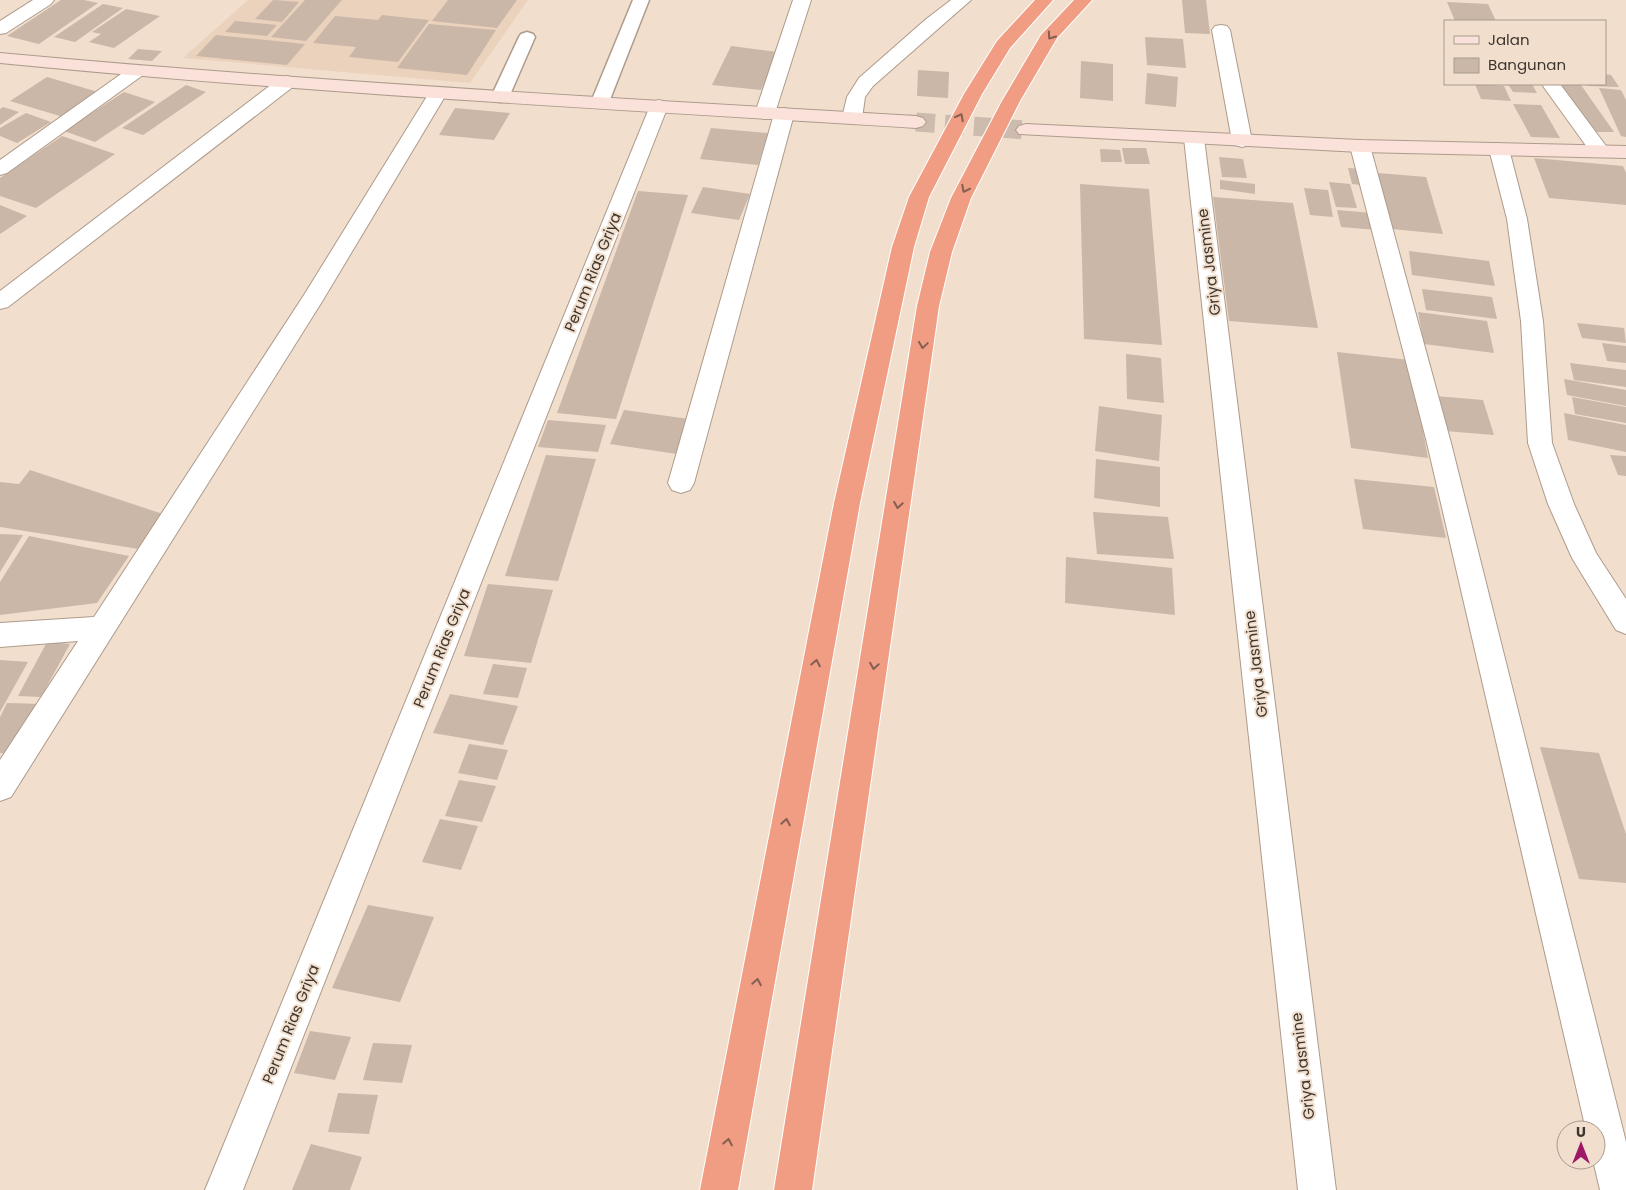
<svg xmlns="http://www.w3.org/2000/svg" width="1626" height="1190" viewBox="0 0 1626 1190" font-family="Poppins,sans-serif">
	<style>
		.built { fill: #ebd2bd }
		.building { fill: #cab7a7 }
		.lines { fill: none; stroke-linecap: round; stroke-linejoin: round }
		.secondary-tunnel { stroke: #cdbcad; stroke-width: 19; stroke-dasharray: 19 10; stroke-linecap: butt }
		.lane-casing { stroke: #ae9b8c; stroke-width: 3 }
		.street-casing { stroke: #ae9b8c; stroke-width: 2 }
		.secondary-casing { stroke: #ae9b8c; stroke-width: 2 }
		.highway-casing { stroke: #fff; stroke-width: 2 }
		.lane { fill: #fff; fill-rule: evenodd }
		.street { fill: #fff; fill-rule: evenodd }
		.secondary { fill: #fae2da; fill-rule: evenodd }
		.highway { fill: #f09d83; fill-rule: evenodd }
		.oneway { stroke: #855f51 }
		.labels { text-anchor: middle; stroke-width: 4; stroke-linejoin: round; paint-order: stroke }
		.street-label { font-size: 15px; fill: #3d362f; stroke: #f1decd }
	</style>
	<rect width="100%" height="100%" fill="#f1decd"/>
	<path class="built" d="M248,0H528L470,83L183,58Z"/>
	<path class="building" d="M61,0H84L98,3L39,44L7,36Z
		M273,0H274L299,2L282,22L255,19Z
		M305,0H342L306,41L271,37Z
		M448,0H517L497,28L432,21Z
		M1182,0H1206L1210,34L1185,33Z
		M1447,2L1488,4L1496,21H1455Z
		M103,4L123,8L75,42L54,37Z
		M126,9L160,16L114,48L89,42L101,34L92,32Z
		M382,15L429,20L398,62L349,57L356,47L313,43L335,16L378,20Z
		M235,21L277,25L267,36L225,32Z
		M429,24L496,30L467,75L397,68Z
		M216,35L305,44L287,65L196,56Z
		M1145,37L1183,39L1186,68L1147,65Z
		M731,46L778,52L761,90L712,85Z
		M138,49L162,51L152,61L128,59Z
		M1081,61L1113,64V101L1080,98Z
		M918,70L949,72L948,98L917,96Z
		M1147,73L1178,77L1176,107L1145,104Z
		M1605,74L1611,75L1619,87L1588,86L1586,84H1605Z
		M47,77L98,92L63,117L10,101Z
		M1475,84L1504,86L1511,101L1481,99Z
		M1508,84H1532L1537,93L1513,92Z
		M186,85L206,92L143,135L122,128Z
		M1561,85H1581L1614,132H1593Z
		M1599,88L1621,90L1626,100V137L1621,136Z
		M124,92L155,102L95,142L64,131Z
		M1513,104L1541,105L1560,138L1531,137Z
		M3,107L19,112L0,125V109Z
		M455,108L510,113L494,140L439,135Z
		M26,113L51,122L17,143L0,136V128Z
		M711,128L768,133L758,165L700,159Z
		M62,136L115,154L36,208L0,196V178Z
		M1122,148H1146L1150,164H1125Z
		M1100,149L1120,150L1122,162H1101Z
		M1219,157L1243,159L1247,178L1222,177Z
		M1534,158L1623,166L1626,173V205L1549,198Z
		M1348,168L1364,169L1368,186L1352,184Z
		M1378,173L1426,177L1443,234L1392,229Z
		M1220,180L1255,184V194L1220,189Z
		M1329,182L1350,184L1357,208L1336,207Z
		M1080,184L1149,189L1162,345L1084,339Z
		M703,187L750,194L739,220L691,213Z
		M1304,188L1328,190L1333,217L1310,215Z
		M638,191L688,195L616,419L557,413Z
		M1213,197L1293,203L1318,328L1229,321Z
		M0,205L27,216L0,234Z
		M1337,210L1372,213L1376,230L1341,227Z
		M1409,251L1489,261L1495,286L1412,275Z
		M1422,289L1492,297L1497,319L1426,310Z
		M1418,312L1487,321L1494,353L1424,344Z
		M1577,323L1624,328L1626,343L1582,338Z
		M1602,343L1626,346V363L1607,361Z
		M1337,352L1410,360L1428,458L1351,448Z
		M1126,354L1161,358L1164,403L1127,399Z
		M1570,363L1626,370V387L1574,380Z
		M1564,379L1626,390V406L1567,395Z
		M1435,396L1483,400L1494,435L1445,431Z
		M1572,397L1626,407V423L1575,414Z
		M1099,406L1162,415L1159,461L1095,451Z
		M624,410L689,419L677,454L610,444Z
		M1564,413L1626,425V452L1568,440Z
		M548,420L606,425L598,452L538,447Z
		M546,455L596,459L558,581L505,576Z
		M1610,455L1626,456V476L1618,475Z
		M1096,459L1160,467V507L1094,498Z
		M30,470L163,514L139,549L0,527V482L19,484Z
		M1354,479L1434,487L1446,538L1363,529Z
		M1093,512L1168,517L1174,559L1097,554Z
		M0,534L23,535L0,572Z
		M29,536L129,556L97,603L0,615V582Z
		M1066,557L1172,568L1175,615L1065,603Z
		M488,584L553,590L531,663L464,656Z
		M47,642L70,644L41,697L18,696Z
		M0,660L28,662L0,712Z
		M493,664L527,668L518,698L483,694Z
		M450,694L518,706L503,745L433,733Z
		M7,703L44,704L19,754L0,753V717Z
		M469,744L508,750L497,780L458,773Z
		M1540,747L1599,753L1626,834V883L1579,879Z
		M459,780L496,786L482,822L445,816Z
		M440,819L478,826L461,870L422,862Z
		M368,905L434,917L400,1002L332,988Z
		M310,1031L351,1037L335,1080L294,1073Z
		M373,1043L412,1045L402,1083L363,1080Z
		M338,1093L378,1095L369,1134L328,1132Z
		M311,1144L362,1157L350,1190H292Z"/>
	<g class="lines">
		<path class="secondary-tunnel" d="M916,122L1026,130"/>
		<g class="lane-casing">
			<path id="lane" d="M633,0H649L609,102L606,106L600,107L594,106L591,102Z
				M527,32L533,34L535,37L509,97L506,101L500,102L494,101L491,97L519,37L521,34Z"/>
		</g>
		<g class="street-casing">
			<path id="street" d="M33,0H54L51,4L6,33L0,34V21Z
				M793,0H811L775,113L772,117L765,119L758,117L755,113Z
				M951,0H971L873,86L865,97L862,118L859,122L852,124L845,122L842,118L847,97L859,78L925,20Z
				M1221,25L1227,26L1230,30L1252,141L1249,145L1242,147L1235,145L1232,141L1212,30L1215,26Z
				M137,66L143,67L146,71L143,75L7,173L0,175V160L131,67Z
				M287,76L294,78L296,82L294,86L8,307L0,309V291L280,78Z
				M1544,84H1560L1609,150L1606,154L1599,156L1592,154L1543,86Z
				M438,87L445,89L447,93L323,300L11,797L0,801V760L78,641L0,647V623L94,617L304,295L429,93L431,89Z
				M659,100L666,102L668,106L243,1190H205L650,106L652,102Z
				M784,108L791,110L794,114L694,483L690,490L681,493L672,490L668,483L774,114L777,110Z
				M1194,132L1201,134L1204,138L1336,1190H1298L1184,138L1187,134Z
				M1360,140L1367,142L1370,146L1451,443L1626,1142V1190H1600L1593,1160H1596V1130H1586L1427,443L1350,146L1353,142Z
				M1499,143L1506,145L1509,149L1527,219L1543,321L1552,443L1574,504L1596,553L1626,599V634L1616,630L1572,558L1548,504L1528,443L1521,321L1507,219L1489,149L1492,145Z"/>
		</g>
		<g class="secondary-casing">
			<path id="secondary" d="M0,53C305,81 610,98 916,116L923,118L926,122L923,126L916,128C610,109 305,93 0,63Z
				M1026,124L1360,140L1626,146V158L1360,152L1019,134L1016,130L1019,126Z"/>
		</g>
		<g class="highway-casing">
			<path id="highway" d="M1035,0H1053L1010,48L982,94L929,197L914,247L860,503L738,1190H700L834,503L892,247L909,197L964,94L997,41Z
				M1074,0H1092L1057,38L1020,101L971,198L952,252L939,306L812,1190H774L917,306L930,252L951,198L1002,101L1041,35Z"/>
		</g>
		<use href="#lane" class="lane"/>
		<use href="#street" class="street"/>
		<use href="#secondary" class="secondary"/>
		<use href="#highway" class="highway"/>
	</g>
	<defs><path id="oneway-chevron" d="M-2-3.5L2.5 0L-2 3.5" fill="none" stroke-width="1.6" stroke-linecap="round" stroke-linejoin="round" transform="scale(1.25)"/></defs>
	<g class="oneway">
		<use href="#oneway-chevron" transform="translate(1051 36) rotate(125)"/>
		<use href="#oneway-chevron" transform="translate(960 117) rotate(-62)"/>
		<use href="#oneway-chevron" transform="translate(965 189) rotate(117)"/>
		<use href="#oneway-chevron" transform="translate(923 345) rotate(98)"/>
		<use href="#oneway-chevron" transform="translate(898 505) rotate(99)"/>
		<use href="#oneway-chevron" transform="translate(816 663) rotate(-79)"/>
		<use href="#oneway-chevron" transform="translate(874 666) rotate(99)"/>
		<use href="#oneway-chevron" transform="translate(786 822) rotate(-80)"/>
		<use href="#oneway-chevron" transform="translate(757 982) rotate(-80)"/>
		<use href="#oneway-chevron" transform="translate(728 1142) rotate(-79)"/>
	</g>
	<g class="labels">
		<g class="street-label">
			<text transform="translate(1209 262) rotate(-97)" y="5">Griya Jasmine</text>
			<text transform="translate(593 272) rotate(-68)" y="5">Perum Rias Griya</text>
			<text transform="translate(442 648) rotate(-68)" y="5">Perum Rias Griya</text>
			<text transform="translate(1256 664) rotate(-97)" y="5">Griya Jasmine</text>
			<text transform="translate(291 1024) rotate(-68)" y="5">Perum Rias Griya</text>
			<text transform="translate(1303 1066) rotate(-97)" y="5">Griya Jasmine</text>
		</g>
	</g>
	<rect x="1444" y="20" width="162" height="65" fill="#f1decd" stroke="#a99b8e"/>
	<rect x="1454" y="36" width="25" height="8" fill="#fae2da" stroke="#a99b8e"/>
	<text x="1488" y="45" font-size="15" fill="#3d362f">Jalan</text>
	<rect x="1454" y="58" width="25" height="15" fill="#cab7a7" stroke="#a99b8e"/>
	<text x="1488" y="70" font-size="15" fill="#3d362f">Bangunan</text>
	<g transform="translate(1581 1145)"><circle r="24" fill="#f1decd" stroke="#a99b8e"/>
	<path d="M0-4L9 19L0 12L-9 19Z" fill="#9e1868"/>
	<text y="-8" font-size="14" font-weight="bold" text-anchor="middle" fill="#3d362f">U</text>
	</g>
</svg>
